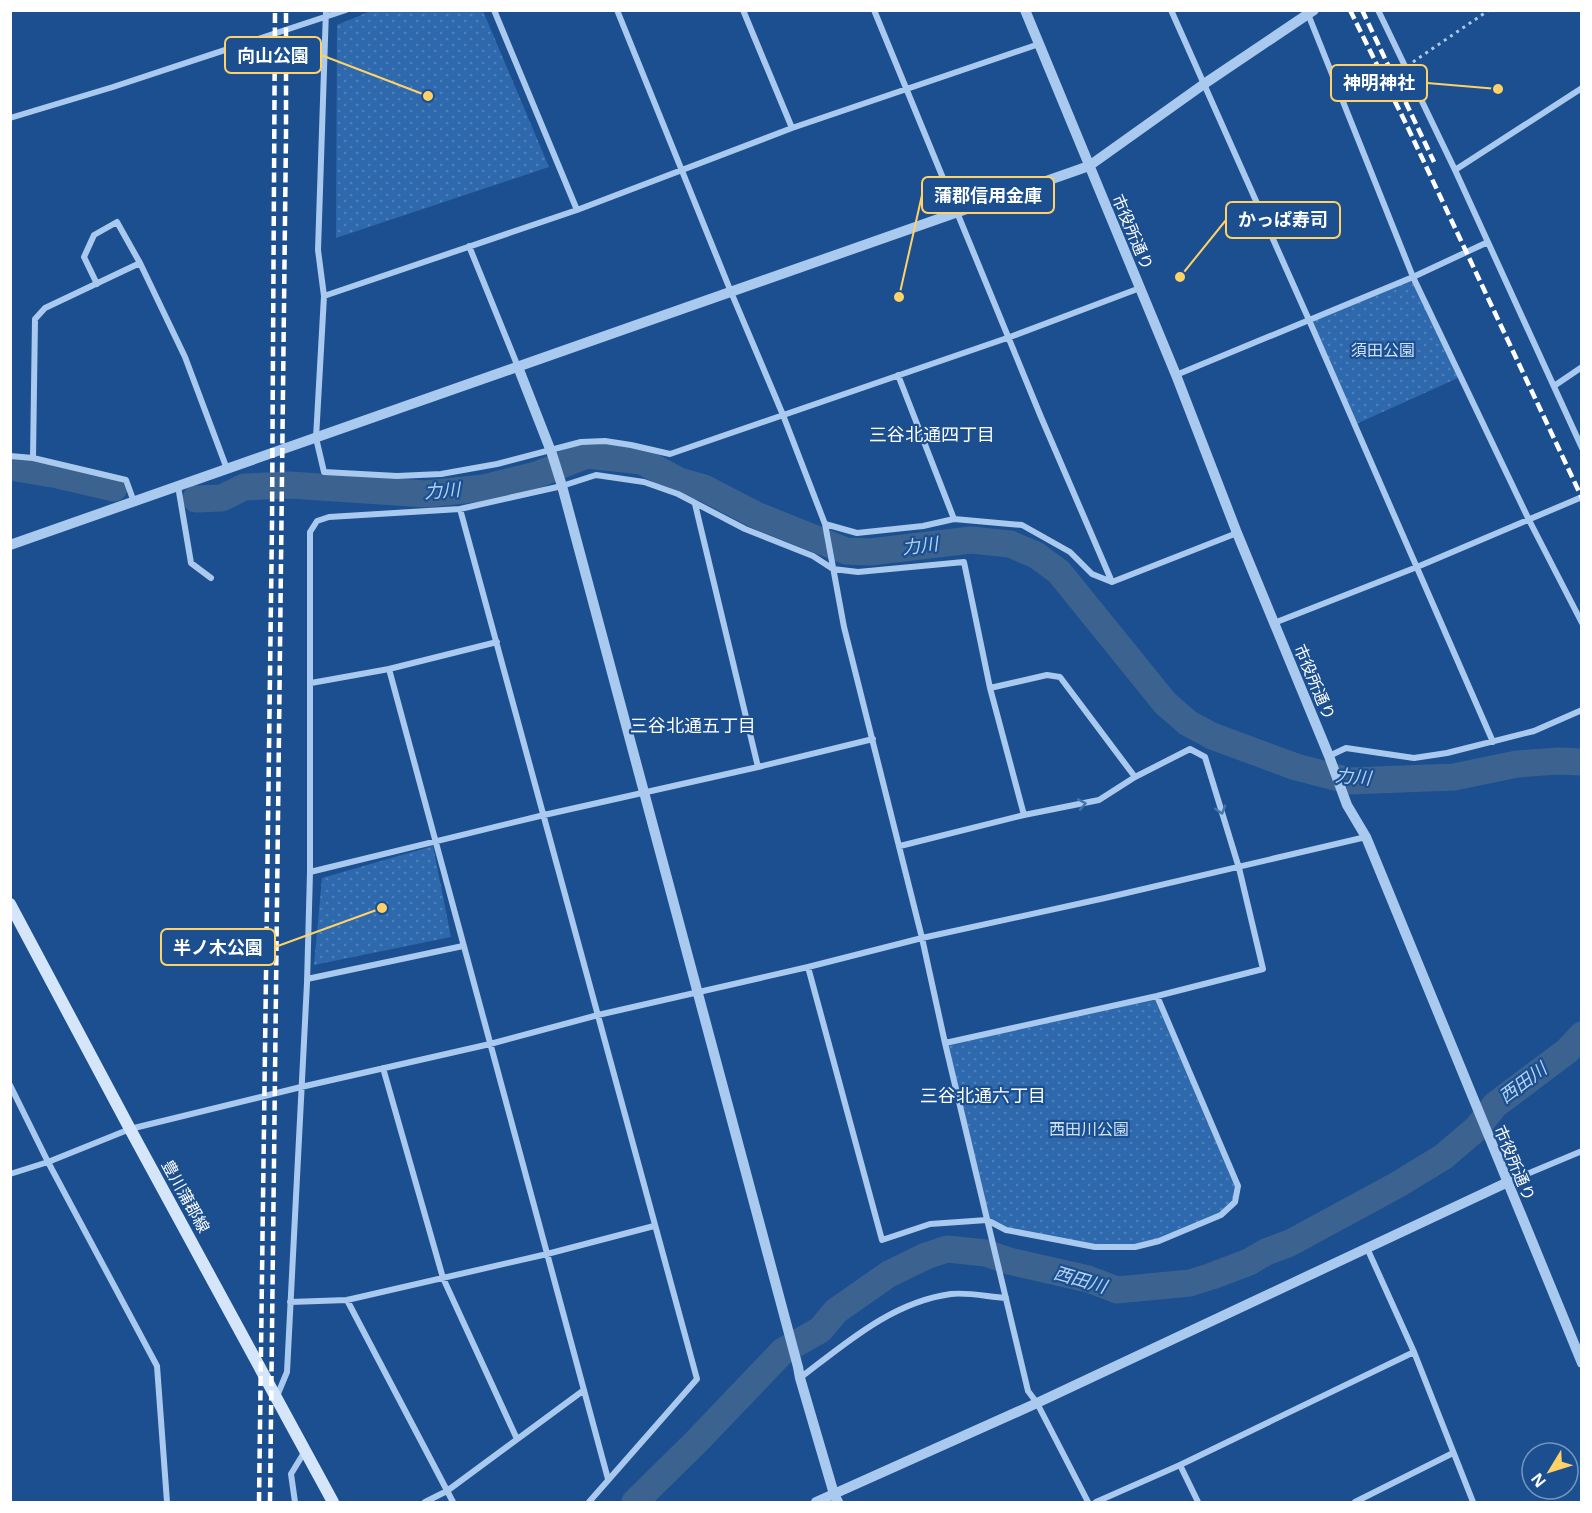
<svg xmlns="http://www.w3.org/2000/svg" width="1592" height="1513" viewBox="0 0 1592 1513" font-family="'Open Sans','Noto Sans JP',sans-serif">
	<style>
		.grass { fill: url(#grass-dots) }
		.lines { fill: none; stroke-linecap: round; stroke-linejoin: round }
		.river { stroke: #3c6290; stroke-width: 27 }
		.path { stroke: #a9c9ee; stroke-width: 3; stroke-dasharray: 3 4.5; stroke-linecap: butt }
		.minor { stroke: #a9c9ee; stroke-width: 6 }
		.tertiary { stroke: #a9c9ee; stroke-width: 10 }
		.secondary { stroke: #d6e6fa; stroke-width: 12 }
		.rail { stroke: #fff; stroke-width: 4.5; stroke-dasharray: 10 4.5; stroke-linecap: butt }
		.oneway { stroke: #4674ac }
		.labels { text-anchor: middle; stroke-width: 4.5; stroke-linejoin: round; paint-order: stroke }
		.street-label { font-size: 16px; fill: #fff; stroke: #1b4f8f }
		.park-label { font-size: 16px; fill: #cfe3fa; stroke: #1b4f8f }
		.neighbourhood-label { font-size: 18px; fill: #fff; stroke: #1b4f8f }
		.water-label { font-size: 18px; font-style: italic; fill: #b5d3f5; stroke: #1b4f8f }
		.leader { fill: none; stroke: #ffd166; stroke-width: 2 }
		.callout-dot { fill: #ffd166; stroke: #1b4f8f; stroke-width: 2 }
		.callout { fill: #1b4f8f; stroke: #ffd166; stroke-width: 2 }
		.callout-label { font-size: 18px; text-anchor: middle; font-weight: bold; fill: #fff }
	</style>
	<defs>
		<pattern id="grass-dots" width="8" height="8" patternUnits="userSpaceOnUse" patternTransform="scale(1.5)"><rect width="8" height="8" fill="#2e69ad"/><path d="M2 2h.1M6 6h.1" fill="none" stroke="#4d80b9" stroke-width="1.8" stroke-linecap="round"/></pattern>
	</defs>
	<rect width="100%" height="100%" fill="#1b4f8f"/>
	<path class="grass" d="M373,10L483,11L549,167L336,238L337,25Z
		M1413,277L1460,377L1354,425L1309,320Z
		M433,846L451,937L314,965L322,878Z
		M1157,996L1238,1186L1235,1202L1221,1215L1135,1247H1095L1006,1230L987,1220L945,1043Z"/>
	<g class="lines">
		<path class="river" d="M10,467L58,475L114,488
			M196,499L222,498L244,487L290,485L426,494L483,488L536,475L587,455L642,461L679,481L704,488L756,515L846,551L870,552L971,540L1010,544L1036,555L1059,572L1165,703L1188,723L1212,736L1296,767L1350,781L1454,777L1517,764L1558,761L1582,762
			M635,1502L696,1442L783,1351L820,1330L836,1311L889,1274L926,1256L947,1249L986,1253L1009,1261L1088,1279L1117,1290L1190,1283L1212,1276L1249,1262L1266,1252L1290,1243L1397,1185L1443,1157L1477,1128L1495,1105L1567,1051L1582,1035"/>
		<path class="path" d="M1413,62L1489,10"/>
		<path class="minor" d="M326,10L318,250L324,296L316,438L324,472L397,476L441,474L497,464L581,442L605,441L631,445L670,454L1010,337L1140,288
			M494,10L577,210
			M617,10L731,292L783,415L825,524L844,627L922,938L945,1043L1028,1391L1037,1403L1088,1502
			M743,10L792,128
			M874,10L1041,417L1112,582
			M1171,10L1309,320L1493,742
			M1378,10L1455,170L1582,448
			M1308,14L1413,277L1529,520L1582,623
			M10,118L113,87L346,10
			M1455,170L1582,88
			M469,246L518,367
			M97,284L84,257L94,235L117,222L140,263L185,357L227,469
			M324,296L577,210L792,128L1039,44
			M898,375L954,519
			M1176,375L1413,277L1488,242
			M1554,386L1582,367
			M10,456L33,458L126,480L134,502
			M33,458L35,319L45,308L140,263
			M178,486L191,563L211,578
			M695,504L758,767
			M460,509L697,1379L589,1502
			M825,524L857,533L923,526L954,519L1022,525L1070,552L1092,574L1112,582L1237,533
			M1274,623L1417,567L1582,497
			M389,669L497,642
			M311,683L389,669L608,1479
			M990,688L1047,675L1060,677L1135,777
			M1329,756L1346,748L1414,758L1447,753L1534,731L1582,710
			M310,872L544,815L758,767L873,739
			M808,967L882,1240L930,1224L987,1220L1006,1230L1095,1247H1135L1159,1241L1221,1215L1235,1202L1238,1186L1157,996
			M307,979L463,946
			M945,1043L1157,996L1263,969L1239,868L1205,757L1190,749L1135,777L1099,800L1024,815
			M383,1068L443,1278L517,1439
			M10,1085L48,1162L157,1366L167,1502
			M10,1174L48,1162L130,1129L301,1087L490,1044L598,1015L808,967L922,938L1105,898L1366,837
			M1508,1182L1582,1151
			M1367,1248L1414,1352L1473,1502
			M347,1300L453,1502
			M290,1302L347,1300L547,1254L654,1226
			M800,1378C846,1343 892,1302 951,1294C968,1292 989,1297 1006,1298
			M277,1396L287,1372L307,983L310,872V532L317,521L329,517L460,509L562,486L596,475L644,482L678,494L745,529L813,556L833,569L858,572L964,562L990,688L1024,815L900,846
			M1180,1465L1198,1502
			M295,1502L291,1474L305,1451
			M425,1502L447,1491L584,1390
			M1096,1502L1180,1465L1414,1352
			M1355,1502L1453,1453"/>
		<path class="tertiary" d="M1025,10L1176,375L1237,533L1329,756L1347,805L1366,837C1437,1013 1510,1188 1582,1363
			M518,367L552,454L562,486L798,1367L800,1378L834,1494L838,1502
			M10,545L1089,166L1204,84L1314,10
			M816,1502L1037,1403L1508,1182"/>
		<path class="secondary" d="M10,904L130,1129L333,1502"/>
		<path class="rail" d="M1350,10L1408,128L1582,498
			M1362,10L1434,162
			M259,1502L272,525L275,10
			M270,1502L286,135V10"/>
	</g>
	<defs><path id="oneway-chevron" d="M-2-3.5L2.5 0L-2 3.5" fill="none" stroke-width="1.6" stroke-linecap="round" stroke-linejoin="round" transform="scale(1.5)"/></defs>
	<g class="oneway">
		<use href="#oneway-chevron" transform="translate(1082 804) rotate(-11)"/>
		<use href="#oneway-chevron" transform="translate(1221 810) rotate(73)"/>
	</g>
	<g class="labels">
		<g class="street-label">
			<text transform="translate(1133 232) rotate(67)" y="6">市役所通り</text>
			<text transform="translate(1315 682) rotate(67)" y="6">市役所通り</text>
			<text transform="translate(1515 1163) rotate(67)" y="6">市役所通り</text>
			<text transform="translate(186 1196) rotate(61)" y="6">豊川蒲郡線</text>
		</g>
		<g class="park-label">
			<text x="1383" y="356">須田公園</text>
			<text x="1089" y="1135">西田川公園</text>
		</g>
		<g class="neighbourhood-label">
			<text x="932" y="441">三谷北通四丁目</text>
			<text x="693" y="732">三谷北通五丁目</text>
			<text x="983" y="1102">三谷北通六丁目</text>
		</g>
		<g class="water-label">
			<text transform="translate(442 491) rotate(-4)" y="6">力川</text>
			<text transform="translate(920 546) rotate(-7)" y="6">力川</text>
			<text transform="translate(1353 777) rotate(5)" y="6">力川</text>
			<text transform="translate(1523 1083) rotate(-37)" y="6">西田川</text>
			<text transform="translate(1080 1280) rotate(16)" y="6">西田川</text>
		</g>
	</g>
	<path class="leader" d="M428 96L321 55M1498 89L1427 83M899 297L922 195M1180 277L1226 220M382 908L275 947"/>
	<g class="callout-dot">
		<circle cx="428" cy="96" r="6"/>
		<circle cx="1498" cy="89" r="6"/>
		<circle cx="899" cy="297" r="6"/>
		<circle cx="1180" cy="277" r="6"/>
		<circle cx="382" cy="908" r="6"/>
	</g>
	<g class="callout">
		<rect x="225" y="37" width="96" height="36" rx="6"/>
		<rect x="1331" y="65" width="96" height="36" rx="6"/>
		<rect x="922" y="177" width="132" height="36" rx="6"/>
		<rect x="1226" y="202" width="114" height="36" rx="6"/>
		<rect x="161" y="929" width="114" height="36" rx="6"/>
	</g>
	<g class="callout-label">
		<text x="273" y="62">向山公園</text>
		<text x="1379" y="89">神明神社</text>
		<text x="988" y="202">蒲郡信用金庫</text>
		<text x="1283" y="226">かっぱ寿司</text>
		<text x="218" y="954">半ノ木公園</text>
	</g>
	<rect width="1592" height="1513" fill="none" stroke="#ffffff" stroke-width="24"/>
	<g transform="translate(1550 1471) rotate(232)"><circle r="28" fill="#1b4f8f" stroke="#7695bc" stroke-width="1.5"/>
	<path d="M0-4.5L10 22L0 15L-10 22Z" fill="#ffd166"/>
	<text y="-9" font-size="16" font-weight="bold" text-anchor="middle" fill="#ffffff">N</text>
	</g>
</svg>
